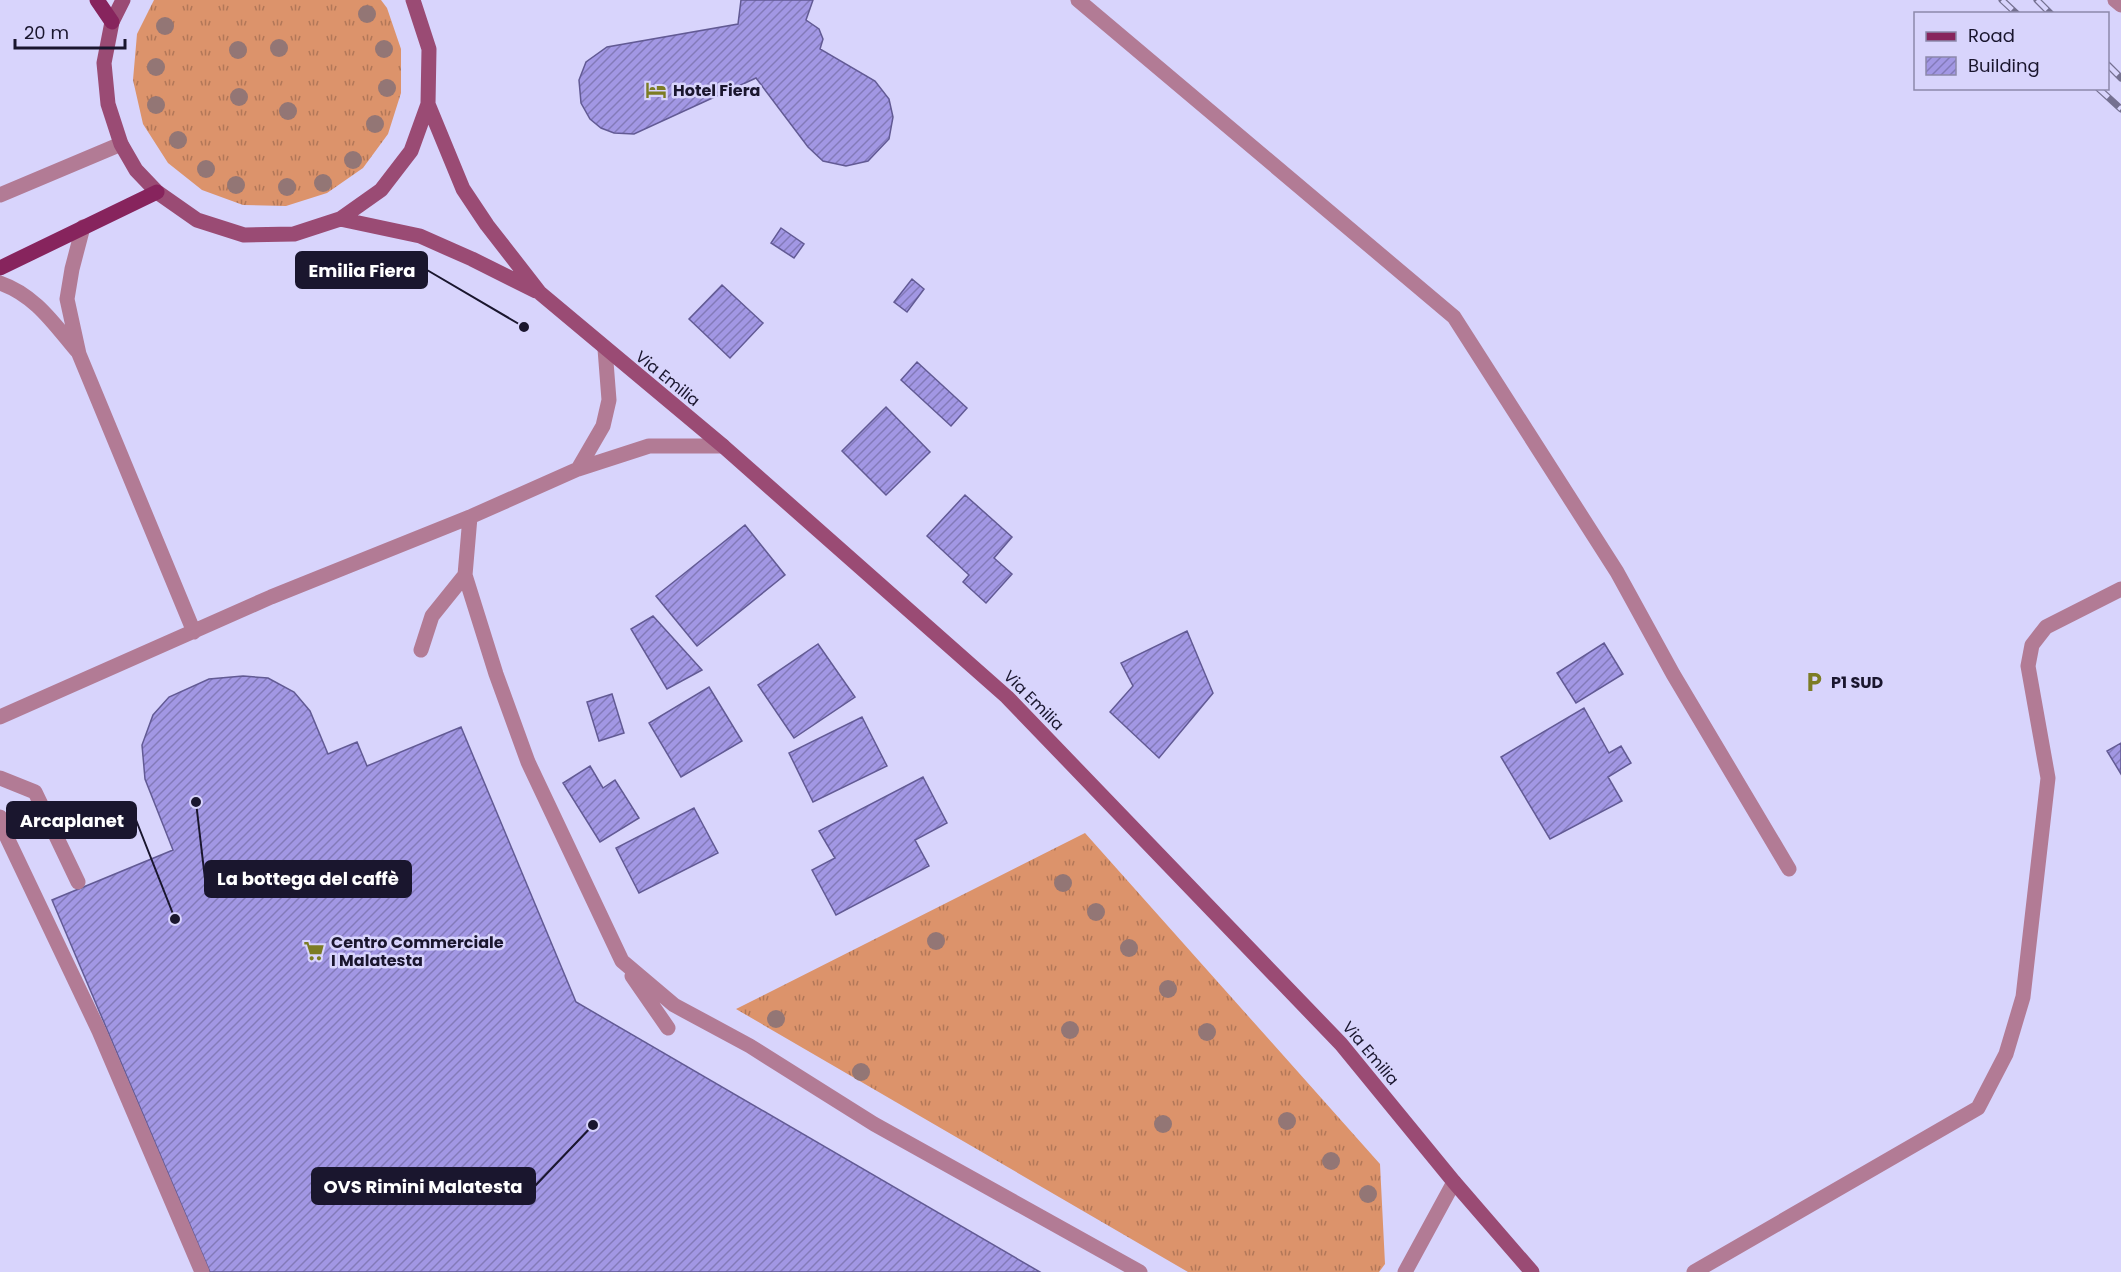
<svg xmlns="http://www.w3.org/2000/svg" width="2121" height="1272" viewBox="0 0 2121 1272" font-family="Poppins,sans-serif">
	<style>
		.grass { fill: url(#grass-tufts) }
		.building { fill: url(#building-hatch); stroke: #625a94; stroke-width: 1.5 }
		.lines { fill: none; stroke-linecap: round; stroke-linejoin: round }
		.service { stroke: #b27b95; stroke-width: 15 }
		.minor { stroke: #b27b95; stroke-width: 15 }
		.secondary { stroke: #9a4b74; stroke-width: 15 }
		.primary { stroke: #87245d; stroke-width: 15 }
		.rail-casing { stroke: #757191; stroke-width: 7 }
		.rail { stroke: #d8d4fc; stroke-width: 4.5; stroke-dasharray: 14; stroke-linecap: butt }
		.tree { fill: #937675 }
		.labels { text-anchor: middle; stroke-width: 5; stroke-linejoin: round; paint-order: stroke }
		.poi-label { font-size: 16px; font-weight: bold; fill: #1a162e; stroke: #d8d4fc; text-anchor: start }
		.street-label { font-size: 16px; fill: #1a162e; stroke: #d8d4fc }
		.leader { fill: none; stroke: #1a162e; stroke-width: 2 }
		.callout-dot { fill: #1a162e; stroke: #d8d4fc; stroke-width: 2 }
		.callout { fill: #1a162e; stroke: #1a162e; stroke-width: 2 }
		.callout-label { font-size: 18px; text-anchor: middle; font-weight: bold; fill: #fff }
	</style>
	<defs>
		<pattern id="grass-tufts" width="24" height="20" patternUnits="userSpaceOnUse" patternTransform="scale(1.5)"><rect width="24" height="20" fill="#dc936b"/><path d="M3 7l-1-3M5 7V3M7 7l1-3M15 17l-1-3M17 17v-4M19 17l1-3" fill="none" stroke="#b27758"/></pattern>
		<pattern id="building-hatch" width="6" height="6" patternUnits="userSpaceOnUse" patternTransform="scale(1.5)"><rect width="6" height="6" fill="#a297e4"/><path d="M-1 1l2-2M0 6l6-6M5 7l2-2" fill="none" stroke="#837ab9"/></pattern>
	</defs>
	<rect width="100%" height="100%" fill="#d8d4fc"/>
	<path class="grass" d="M154,0H381L387,8L401,49V93L388,134L363,168L327,193L286,206L243,205L202,190L168,163L143,124L133,80L137,34Z
		M1085,833L1380,1164L1385,1264L1379,1272H1188L736,1009Z"/>
	<path class="building" d="M741,0H813L806,20L819,29L823,39L820,49L875,81L889,99L893,117L889,139L868,161L846,166L823,161L808,147L756,78L634,134L614,133L601,128L590,119L581,103L579,80L586,62L607,47L738,24Z
		M781,228L804,244L794,258L771,243Z
		M912,279L924,289L907,312L894,302Z
		M722,285L763,323L730,358L689,319Z
		M917,362L967,408L951,426L901,380Z
		M886,407L930,452L886,495L842,451Z
		M965,495L1012,537L994,558L1012,574L986,603L963,582L969,575L927,536Z
		M745,525L785,575L697,646L656,596Z
		M653,616L702,670L667,689L631,629Z
		M1187,631L1213,693L1159,758L1110,712L1133,686L1121,663Z
		M1604,643L1623,674L1576,703L1557,673Z
		M818,644L855,697L794,738L758,685Z
		M243,676L268,678L294,692L310,711L328,754L357,742L367,766L461,727L576,1002L1040,1272H210L52,900L173,850L145,779L142,745L153,715L169,697L209,679Z
		M709,687L742,741L681,777L649,723Z
		M612,694L624,733L599,741L587,702Z
		M1584,708L1609,753L1621,746L1631,763L1608,777L1622,801L1550,839L1501,757Z
		M862,717L887,766L813,802L789,753Z
		M2121,743V774L2107,751Z
		M590,766L603,788L615,780L639,818L600,842L563,783Z
		M923,777L947,823L915,840L929,866L836,915L812,870L835,858L819,831Z
		M694,808L718,853L639,893L616,848Z"/>
	<g class="lines">
		<path class="service" d="M1078,0L1454,317L1617,572L1673,674L1789,869
			M0,195L121,144
			M83,227L72,269L67,299L79,354L194,632
			M0,283C35,295 54,324 77,351
			M578,469L603,426L609,400L605,349
			M470,517L465,575L496,674L528,762L622,961L674,1005L750,1046L874,1124L1140,1272
			M421,650L432,616L465,575
			M0,717L271,597L470,517L578,469L649,446H723
			M0,778L35,792L78,882
			M0,817L1,825L99,1031L202,1272
			M632,976L668,1028
			M1405,1272L1454,1182
			M1694,1272L1978,1108L2006,1054L2023,997L2048,778L2028,666L2032,645L2046,627L2121,589"/>
		<path class="minor" d="M2115,0L2121,5"/>
		<path class="secondary" d="M123,0L112,22L104,63L108,104L121,144L136,170L157,192L197,220L244,235L294,234L340,219L381,190L411,151L428,104L429,49L413,0
			M428,104L463,189L487,225L540,293L723,446L1007,697L1341,1044L1454,1182L1532,1272
			M340,219L420,236L472,259L536,291"/>
		<path class="primary" d="M97,0L112,22
			M0,268L157,192"/>
		<g class="rail-casing">
			<path id="rail" d="M2002,0L2017,14
				M2037,0L2051,14
				M2108,65L2121,78
				M2098,88L2121,109"/>
		</g>
		<use href="#rail" class="rail"/>
	</g>
	<g class="tree">
		<circle cx="367" cy="14" r="9"/>
		<circle cx="165" cy="26" r="9"/>
		<circle cx="279" cy="48" r="9"/>
		<circle cx="384" cy="49" r="9"/>
		<circle cx="238" cy="50" r="9"/>
		<circle cx="156" cy="67" r="9"/>
		<circle cx="387" cy="88" r="9"/>
		<circle cx="239" cy="97" r="9"/>
		<circle cx="156" cy="105" r="9"/>
		<circle cx="288" cy="111" r="9"/>
		<circle cx="375" cy="124" r="9"/>
		<circle cx="178" cy="140" r="9"/>
		<circle cx="353" cy="160" r="9"/>
		<circle cx="206" cy="169" r="9"/>
		<circle cx="323" cy="183" r="9"/>
		<circle cx="236" cy="185" r="9"/>
		<circle cx="287" cy="187" r="9"/>
		<circle cx="1063" cy="883" r="9"/>
		<circle cx="1096" cy="912" r="9"/>
		<circle cx="936" cy="941" r="9"/>
		<circle cx="1129" cy="948" r="9"/>
		<circle cx="1168" cy="989" r="9"/>
		<circle cx="776" cy="1019" r="9"/>
		<circle cx="1070" cy="1030" r="9"/>
		<circle cx="1207" cy="1032" r="9"/>
		<circle cx="861" cy="1072" r="9"/>
		<circle cx="1287" cy="1121" r="9"/>
		<circle cx="1163" cy="1124" r="9"/>
		<circle cx="1331" cy="1161" r="9"/>
		<circle cx="1368" cy="1194" r="9"/>
	</g>
	<defs>
		<g id="hotel-bare" transform="scale(1.62)"><path d="M-6-4.5h1.5V1H6V5H4.5V3h-9V5H-6ZM-4 0a1.8 1.8 0 1 1 3.6 0ZM.5 0V-2.5h3Q6-2.5 6 0Z" fill="#7c7c24" stroke="#d8d4fc" stroke-width="2.5" paint-order="stroke"/></g>
		<g id="parking-bare" transform="scale(1.62)"><path d="M-3.5-5.5H1a3.5 3.5 0 0 1 0 7H-1V5.5H-3.5ZM-1-3.4V-.6H.8a1.4 1.4 0 0 0 0-2.8Z" fill="#7c7c24" stroke="#d8d4fc" stroke-width="2.5" paint-order="stroke"/></g>
		<g id="supermarket-bare" transform="scale(1.62)"><path d="M-6-5.5h2.5l.6 2H6L4.5 2H-2.5L-4.4-4H-6ZM-1.5 3.2a1.3 1.3 0 1 0 .1 0ZM3 3.2a1.3 1.3 0 1 0 .1 0Z" fill="#7c7c24" stroke="#d8d4fc" stroke-width="2.5" paint-order="stroke"/></g>
	</defs>
	<g fill-rule="evenodd">
		<use href="#hotel-bare" x="656" y="90"/>
		<use href="#parking-bare" x="1814" y="682"/>
		<use href="#supermarket-bare" x="314" y="951"/>
	</g>
	<g class="labels">
		<g class="poi-label">
			<text x="673" y="96">Hotel Fiera</text>
			<text x="1831" y="688">P1 SUD</text>
			<text x="331" y="948">Centro Commerciale<tspan x="331" dy="18">I Malatesta</tspan></text>
		</g>
		<g class="street-label">
			<text transform="translate(668 378) rotate(39)" y="6">Via Emilia</text>
			<text transform="translate(1034 700) rotate(45)" y="6">Via Emilia</text>
			<text transform="translate(1371 1053) rotate(50)" y="6">Via Emilia</text>
		</g>
	</g>
	<path class="leader" d="M524 327L427 270M175 919L136 820M196 802L205 879M593 1125L535 1186"/>
	<g class="callout-dot">
		<circle cx="524" cy="327" r="6"/>
		<circle cx="175" cy="919" r="6"/>
		<circle cx="196" cy="802" r="6"/>
		<circle cx="593" cy="1125" r="6"/>
	</g>
	<g class="callout">
		<rect x="296" y="252" width="131" height="36" rx="6"/>
		<rect x="7" y="802" width="129" height="36" rx="6"/>
		<rect x="205" y="861" width="206" height="36" rx="6"/>
		<rect x="312" y="1168" width="223" height="36" rx="6"/>
	</g>
	<g class="callout-label">
		<text x="362" y="277">Emilia Fiera</text>
		<text x="72" y="827">Arcaplanet</text>
		<text x="308" y="885">La bottega del caffè</text>
		<text x="423" y="1193">OVS Rimini Malatesta</text>
	</g>
	<rect x="1914" y="12" width="195" height="78" fill="#d8d4fc" stroke="#8c88aa" stroke-width="1.5"/>
	<rect x="1926" y="32" width="30" height="9" fill="#87245d" stroke="#8c88aa" stroke-width="1.5"/>
	<text x="1968" y="42" font-size="18" fill="#1a162e">Road</text>
	<rect x="1926" y="57" width="30" height="18" fill="url(#building-hatch)" stroke="#8c88aa" stroke-width="1.5"/>
	<text x="1968" y="72" font-size="18" fill="#1a162e">Building</text>
	<path d="M15 39v9h110v-9" fill="none" stroke="#1a162e" stroke-width="3"/>
	<text x="24" y="39" font-size="18" fill="#1a162e" stroke="#d8d4fc" stroke-width="4.5" paint-order="stroke">20 m</text>
</svg>
